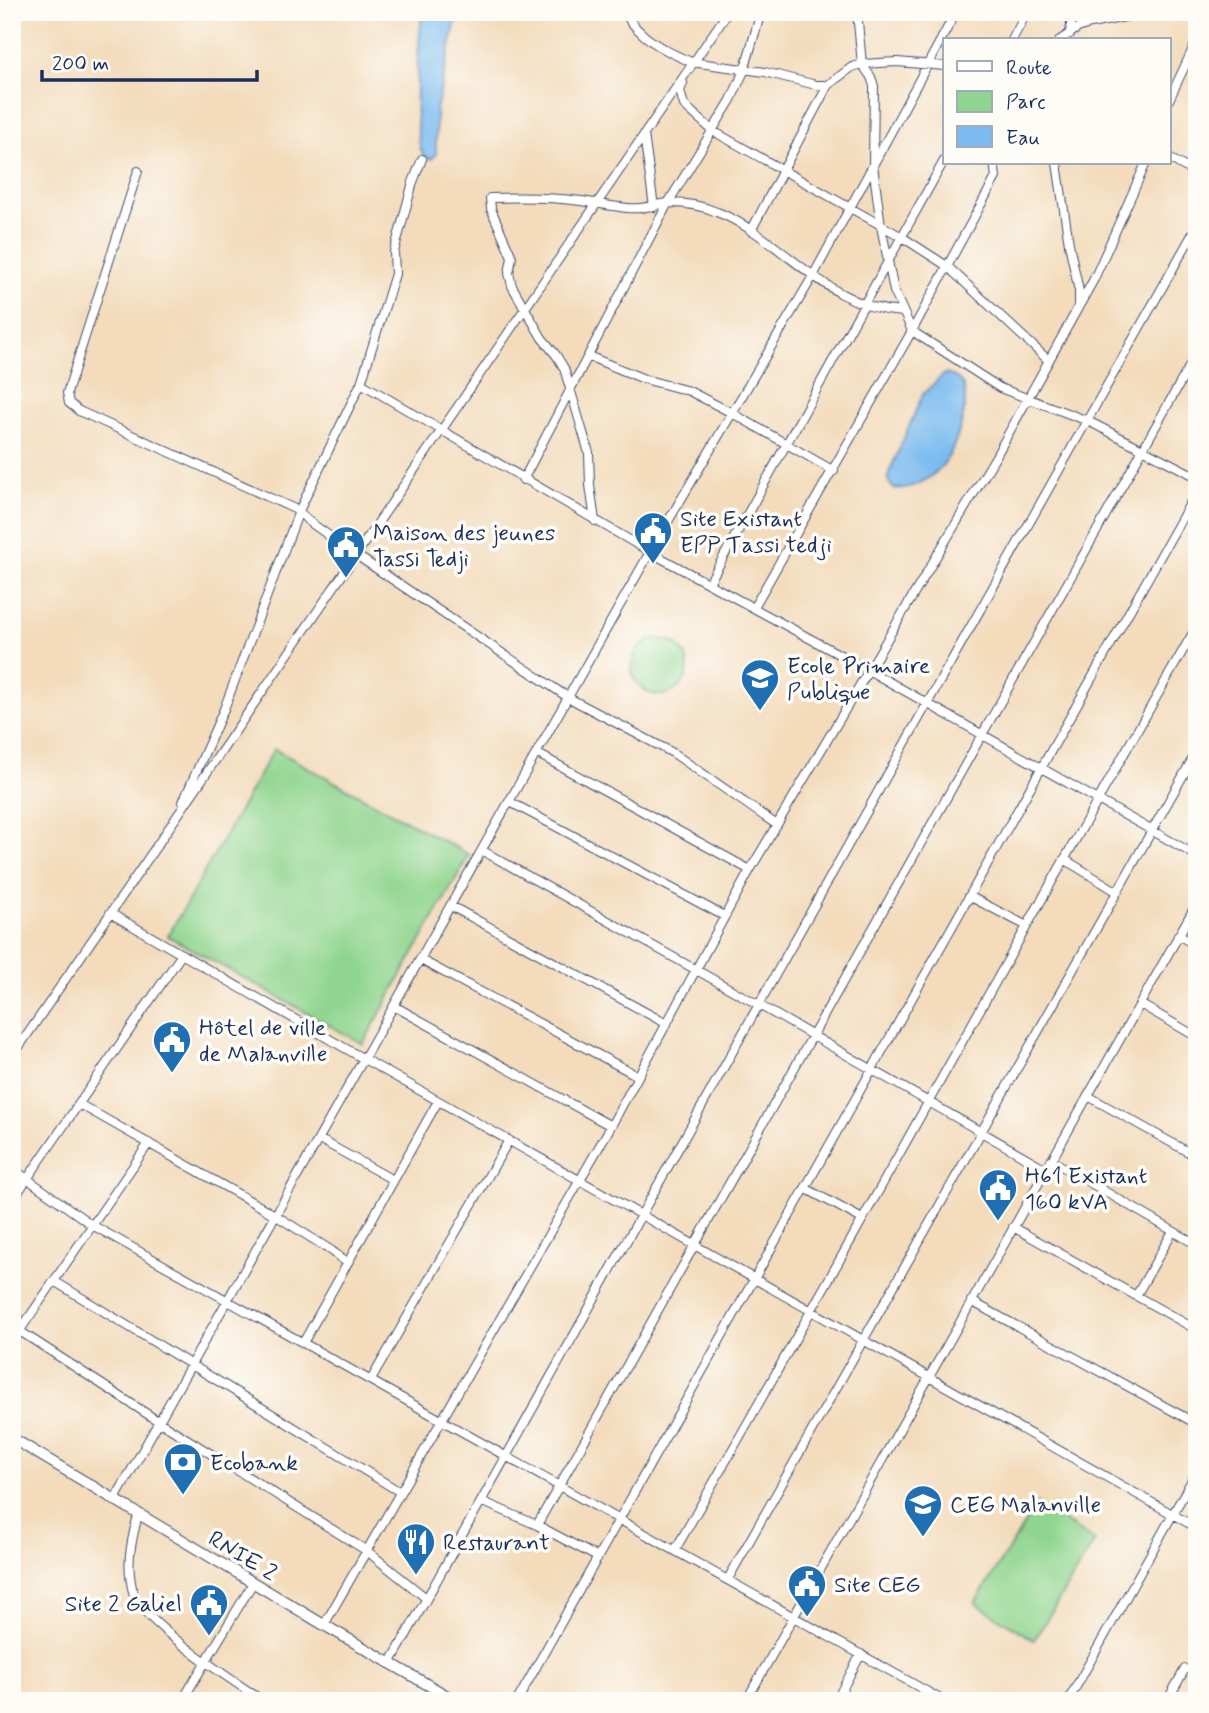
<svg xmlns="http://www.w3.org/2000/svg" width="1209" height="1713" viewBox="0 0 1209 1713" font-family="Mynerve,sans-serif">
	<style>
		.green { fill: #90d58f; stroke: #568276; stroke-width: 2 }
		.water { fill: #7cbbef; stroke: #4c75a6; stroke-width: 2 }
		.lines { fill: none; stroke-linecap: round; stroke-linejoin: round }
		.minor-casing { stroke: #3b496c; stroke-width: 10 }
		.major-casing { stroke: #3b496c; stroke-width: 12 }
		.minor { stroke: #fff; stroke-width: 8 }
		.major { stroke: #fff; stroke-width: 10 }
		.labels { text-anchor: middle; stroke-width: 7; stroke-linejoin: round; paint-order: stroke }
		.poi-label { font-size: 23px; fill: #1b2f5e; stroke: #fdfcf7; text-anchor: start }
		.street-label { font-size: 23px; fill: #1b2f5e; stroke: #fdfcf7 }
	</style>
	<rect width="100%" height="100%" fill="#fdfcf7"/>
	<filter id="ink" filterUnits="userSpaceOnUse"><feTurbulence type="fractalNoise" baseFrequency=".0143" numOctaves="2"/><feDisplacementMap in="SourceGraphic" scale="14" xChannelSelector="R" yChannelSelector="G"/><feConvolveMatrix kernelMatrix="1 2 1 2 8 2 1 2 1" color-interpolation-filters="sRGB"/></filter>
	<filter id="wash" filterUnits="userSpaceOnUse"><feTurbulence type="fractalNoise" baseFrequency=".00686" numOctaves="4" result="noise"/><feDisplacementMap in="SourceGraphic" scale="28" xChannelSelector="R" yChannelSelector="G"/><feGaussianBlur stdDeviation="1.57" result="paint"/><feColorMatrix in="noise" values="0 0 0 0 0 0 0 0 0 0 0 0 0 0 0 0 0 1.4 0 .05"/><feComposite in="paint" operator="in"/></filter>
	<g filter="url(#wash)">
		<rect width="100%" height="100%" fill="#f3dbbb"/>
		<path class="green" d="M632 667a28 28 0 1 1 56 0a28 28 0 1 1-56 0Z
			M274,749L469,855L363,1044L168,936Z
			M1037,1504L1095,1541L1034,1640L975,1603Z"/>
		<path class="water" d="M422,12H458L436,110V154L432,159C427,158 426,158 423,154C411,134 419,38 422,12Z
			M944,374C950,375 955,376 959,380C975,396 955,452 941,467C930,479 910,491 893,488L888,481L889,473L923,394Z"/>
	</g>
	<g filter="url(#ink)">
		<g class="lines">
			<g class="minor-casing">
				<path id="minor" d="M624,12C640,38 663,50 691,62L690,68
					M857,12L862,64L871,77L874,86L873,165L881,226L894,291L912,331L1000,388L1088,421L1197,477
					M1070,34L1072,12
					M1012,40L1027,12
					M1060,40L1078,28L1086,25L1149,12
					M691,62L765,72L816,85H828L852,67L862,64L897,62L945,66
					M683,83L680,91L684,105L713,131L902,237L947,266L1048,360
					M1169,100L1197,40
					M644,135L654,207
					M1169,158L1197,174
					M1057,163L1069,244L1079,291V305
					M138,171L67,393L69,403L79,411L299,511L307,520L356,555L569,698L673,753L777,825
					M751,231L828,85
					M588,356L644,379L689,391L732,413L834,471
					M361,383L650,552L868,670L1197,856
					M523,480L668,203L731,100L744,71L761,12
					M595,521L590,485L589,453L564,368L556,355L542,338L512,286L509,273L512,257L491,209L490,198C521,197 551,197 581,201C597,203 613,207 628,208C645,210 656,203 670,203C686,203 703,206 717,212C783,238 826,308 902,312
					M709,583L945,159
					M754,607L912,331L996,177L994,163
					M538,754L750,870
					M183,802L224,709L299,511L361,383L395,274L394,252L413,182L422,159
					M510,802L724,916
					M483,851L759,1005L1046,1169
					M1064,859L1116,891
					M969,896L1025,925
					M451,906L667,1024
					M110,913L364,1059L1197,1528
					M1178,935L1197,946
					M421,960L638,1076
					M1140,1004L1197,1037
					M394,1006L611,1126
					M12,1057L728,12
					M1088,1096L1197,1157
					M79,1104L275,1215L332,1251L347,1263
					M319,1139L393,1180
					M1051,1160L1197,1245
					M12,1168L92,1225L944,1701
					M805,1188L862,1219
					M12,1201L182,954
					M1013,1227L1197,1330
					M54,1281L400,1492
					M1136,1296L1173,1231
					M971,1301L1197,1424
					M12,1326L158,1421L367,1551L426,1598
					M12,1342L149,1143
					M303,1343L438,1101
					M371,1380L509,1140
					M114,1501L650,552L813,276L956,12
					M481,1501L537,1525L597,1557
					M138,1515C131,1542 125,1567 134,1595C143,1623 235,1682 263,1701
					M537,1525L1197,353
					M675,1550C852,1243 1021,932 1197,626
					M728,1579L1197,751
					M324,1625L611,1126L750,870L996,456L1094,279L1146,163
					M390,1664L927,704L1197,226
					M182,1701L253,1583
					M517,1701L1197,491
					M746,1701L1197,903
					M836,1701L861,1654
					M1068,1701L1197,1471
					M1167,1701L1185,1669"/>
			</g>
			<g class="major-casing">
				<path id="major" d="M12,1438L324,1625L456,1701"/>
			</g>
			<use href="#minor" class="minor"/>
			<use href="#major" class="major"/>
		</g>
	</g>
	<defs>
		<g id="civic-pin" transform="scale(2.0125)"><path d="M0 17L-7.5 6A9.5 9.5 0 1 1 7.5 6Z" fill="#1f6fb2" stroke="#fdfcf7"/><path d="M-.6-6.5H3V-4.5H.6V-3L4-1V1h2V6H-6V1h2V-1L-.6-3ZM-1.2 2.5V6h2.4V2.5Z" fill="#fff"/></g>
		<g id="school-pin" transform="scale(2.0125)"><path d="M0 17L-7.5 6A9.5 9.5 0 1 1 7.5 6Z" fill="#1f6fb2" stroke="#fdfcf7"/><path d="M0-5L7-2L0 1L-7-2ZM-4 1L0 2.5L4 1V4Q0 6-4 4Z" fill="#fff"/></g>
		<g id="bank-pin" transform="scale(2.0125)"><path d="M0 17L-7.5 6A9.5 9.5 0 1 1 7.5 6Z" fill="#1f6fb2" stroke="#fdfcf7"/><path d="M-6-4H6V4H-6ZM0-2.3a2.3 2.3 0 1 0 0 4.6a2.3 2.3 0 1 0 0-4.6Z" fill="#fff"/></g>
		<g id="restaurant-pin" transform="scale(2.0125)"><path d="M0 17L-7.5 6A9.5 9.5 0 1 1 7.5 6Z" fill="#1f6fb2" stroke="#fdfcf7"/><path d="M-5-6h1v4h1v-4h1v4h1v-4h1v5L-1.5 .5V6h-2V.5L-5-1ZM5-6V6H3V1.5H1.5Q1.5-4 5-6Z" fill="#fff"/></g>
	</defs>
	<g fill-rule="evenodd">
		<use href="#civic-pin" x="653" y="531"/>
		<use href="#civic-pin" x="346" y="545"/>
		<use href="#school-pin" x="760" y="678"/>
		<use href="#civic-pin" x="172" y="1040"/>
		<use href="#civic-pin" x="998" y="1188"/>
		<use href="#bank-pin" x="183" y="1462"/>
		<use href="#school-pin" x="923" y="1504"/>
		<use href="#restaurant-pin" x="416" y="1542"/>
		<use href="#civic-pin" x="807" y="1584"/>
		<use href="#civic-pin" x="209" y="1603"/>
	</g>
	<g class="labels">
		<g class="poi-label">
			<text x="680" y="526">Site Existant<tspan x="680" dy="26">EPP Tassi tedji</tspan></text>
			<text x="373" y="540">Maison des jeunes<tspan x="373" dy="26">Tassi Tedji</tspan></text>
			<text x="787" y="673">Ecole Primaire<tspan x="787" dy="26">Publique</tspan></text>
			<text x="199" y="1035">Hôtel de ville<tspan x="199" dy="26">de Malanville</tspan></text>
			<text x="1025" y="1183">H61 Existant<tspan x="1025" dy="26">160 kVA</tspan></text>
			<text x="210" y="1470">Ecobank</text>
			<text x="950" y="1512">CEG Malanville</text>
			<text x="443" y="1550">Restaurant</text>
			<text x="834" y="1592">Site CEG</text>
			<text x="182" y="1611" text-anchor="end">Site 2 Galiel</text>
		</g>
		<g class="street-label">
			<text transform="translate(243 1555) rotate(31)" y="8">RNIE 2</text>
		</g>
	</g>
	<rect width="1209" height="1713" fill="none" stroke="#fdfcf7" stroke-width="42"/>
	<rect x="943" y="38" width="228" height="126" fill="#fdfcf7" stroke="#a3aaba" stroke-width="2"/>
	<rect x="957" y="61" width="35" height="10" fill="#ffffff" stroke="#a3aaba" stroke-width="2"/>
	<text x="1006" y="74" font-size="21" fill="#1b2f5e">Route</text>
	<rect x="957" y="91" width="35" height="21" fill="#90d58f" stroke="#a3aaba" stroke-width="2"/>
	<text x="1006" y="108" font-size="21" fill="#1b2f5e">Parc</text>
	<rect x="957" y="126" width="35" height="21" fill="#7cbbef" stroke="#a3aaba" stroke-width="2"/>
	<text x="1006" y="144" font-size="21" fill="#1b2f5e">Eau</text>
	<path d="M42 70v10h215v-10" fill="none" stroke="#1b2f5e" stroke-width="3.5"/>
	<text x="52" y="70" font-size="21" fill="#1b2f5e" stroke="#fdfcf7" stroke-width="5" paint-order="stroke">200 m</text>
</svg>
